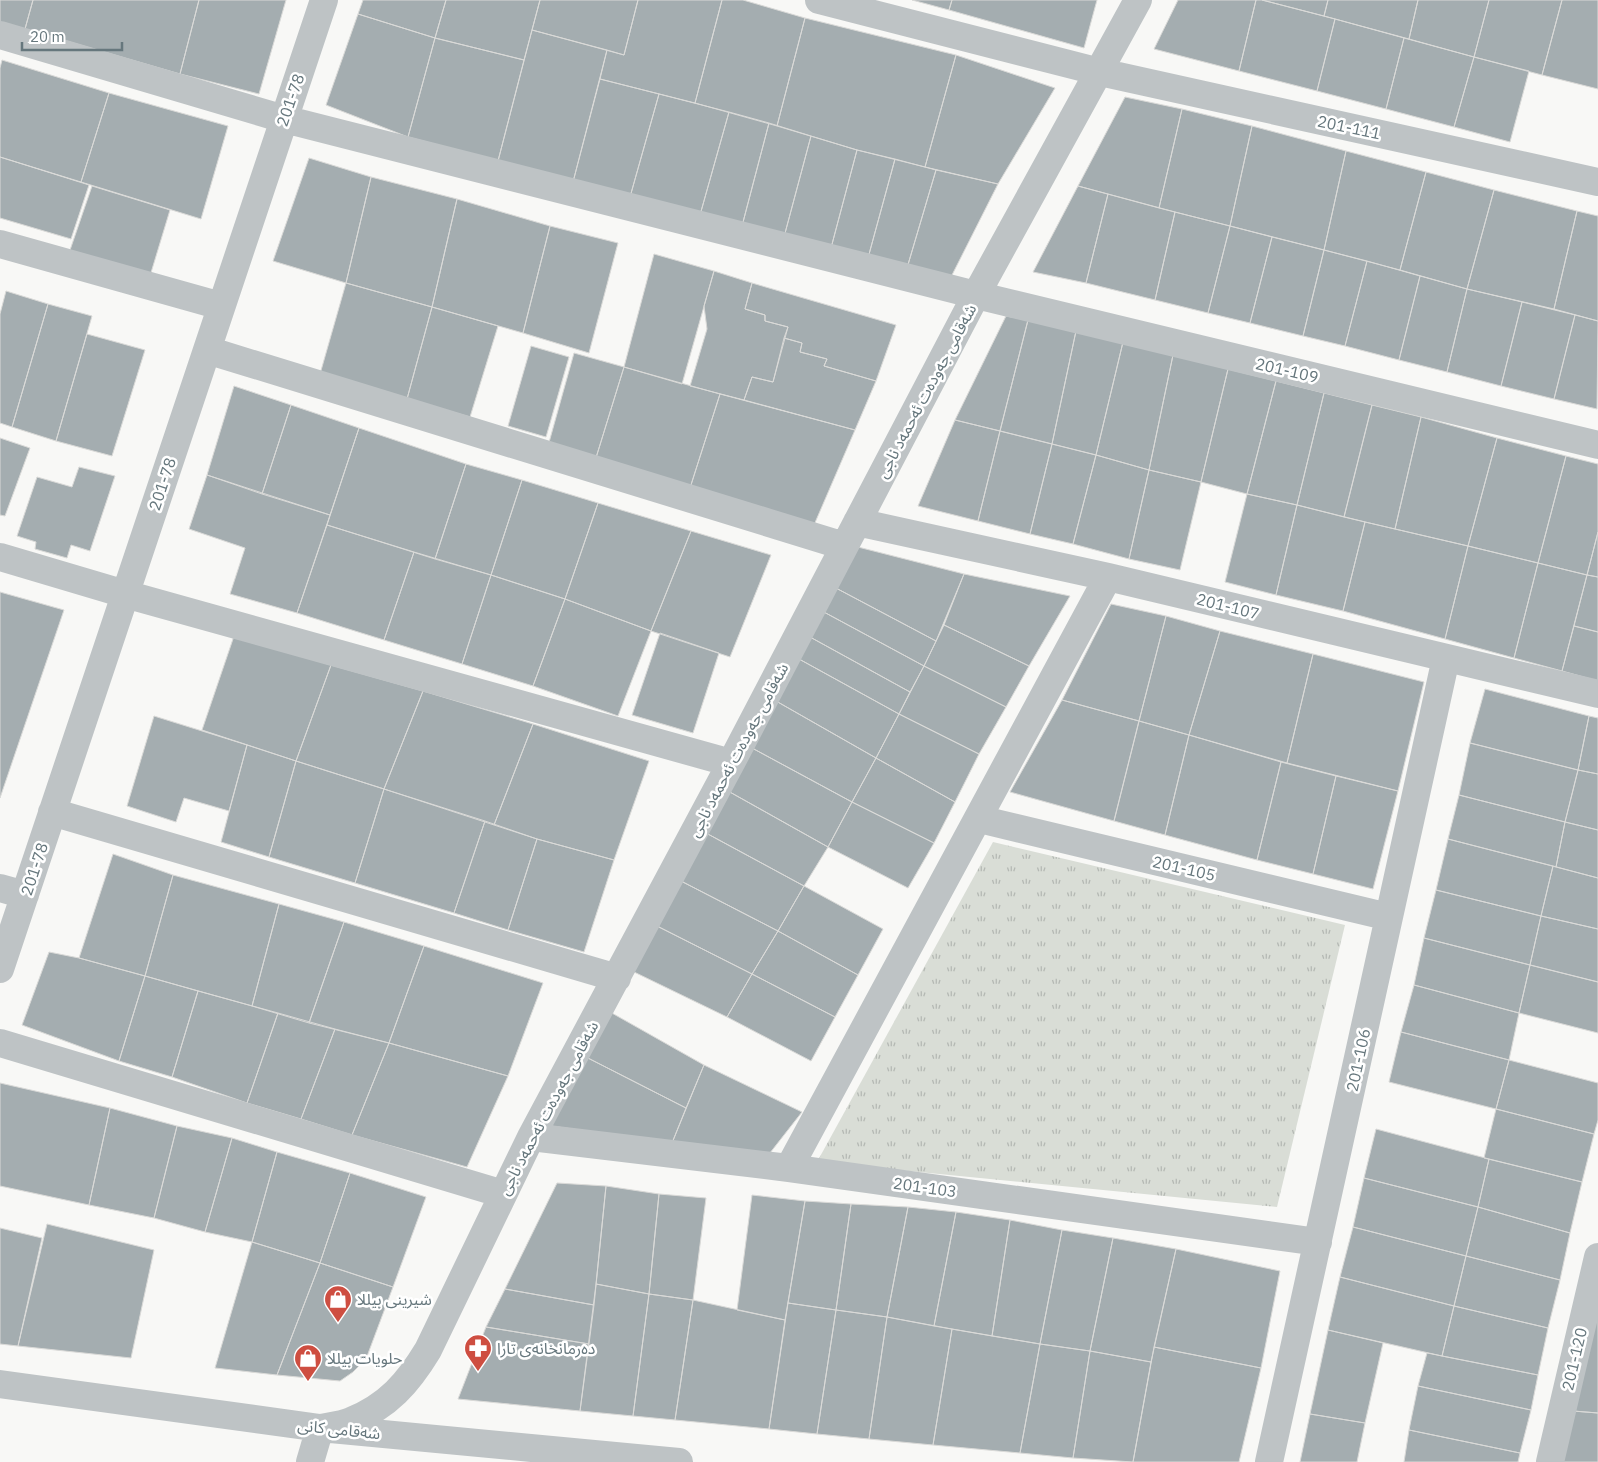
<svg xmlns="http://www.w3.org/2000/svg" width="1598" height="1462" viewBox="0 0 1598 1462" font-family="'IBM Plex Sans','Noto Sans Arabic',sans-serif">
	<style>
		.park { fill: url(#park-tufts) }
		.building { fill: #a4adb0; stroke: #dadad8 }
		.lines { fill: none; stroke-linecap: round; stroke-linejoin: round }
		.minor { stroke: #bec3c5; stroke-width: 28 }
		.labels { text-anchor: middle; stroke-width: 5; stroke-linejoin: round; paint-order: stroke }
		.street-label { font-size: 16px; fill: #66777d; stroke: #fff }
		.poi-label { font-size: 16px; fill: #66777d; stroke: #fff; text-anchor: start }
	</style>
	<defs>
		<pattern id="park-tufts" width="24" height="20" patternUnits="userSpaceOnUse" patternTransform="scale(1.25)"><rect width="24" height="20" fill="#d9ddd6"/><path d="M3 7l-1-3M5 7V3M7 7l1-3M15 17l-1-3M17 17v-4M19 17l1-3" fill="none" stroke="#b4b8b3"/></pattern>
	</defs>
	<rect width="100%" height="100%" fill="#f8f8f6"/>
	<path class="park" d="M993,842L1345,925L1277,1207L817,1162Z"/>
	<path class="building" d="M0,0H33L25,29L0,22Z
		M33,0H199L180,74L25,29Z
		M199,0H286L259,94L180,74Z
		M363,0H446L435,38L358,14Z
		M446,0H540L524,60L435,38Z
		M540,0H638L624,55L532,30Z
		M638,0H722L695,103L600,79L607,50L624,55Z
		M722,0H743L805,18L777,126L695,103Z
		M912,0H952L949,10Z
		M952,0H1097L1084,48L949,10Z
		M1178,0H1256L1239,71L1154,49Z
		M1256,0H1262L1335,19L1317,91L1239,71Z
		M1262,0H1328L1324,16Z
		M1328,0H1418L1409,39L1324,16Z
		M1418,0H1489L1474,57L1409,39Z
		M1489,0H1562L1542,75L1474,57Z
		M1562,0H1598V89L1542,75Z
		M358,14L435,38L408,137L326,105Z
		M805,18L956,55L925,167L857,150L777,126Z
		M1335,19L1404,38L1386,109L1317,91Z
		M532,30L607,50L573,182L498,161Z
		M435,38L524,60L498,161L408,137Z
		M1404,38L1474,57L1454,127L1386,109Z
		M956,55L1055,88L998,184L925,167Z
		M1474,57L1529,71L1510,142L1454,127Z
		M2,60L109,93L81,182L0,157V68Z
		M600,79L659,94L630,197L573,182Z
		M109,93L228,126L201,219L81,182Z
		M659,94L729,112L700,215L630,197Z
		M1125,97L1182,109L1159,208L1078,186Z
		M1182,109L1252,126L1230,226L1159,208Z
		M729,112L769,123L742,226L700,215Z
		M769,123L811,136L784,237L742,226Z
		M1252,126L1346,151L1324,250L1230,226Z
		M811,136L857,150L831,248L784,237Z
		M857,150L895,159L868,258L831,248Z
		M1346,151L1426,172L1400,270L1324,250Z
		M0,157L89,185L71,239L0,218Z
		M309,158L371,177L346,283L273,261Z
		M895,159L936,170L907,268L868,258Z
		M936,170L998,184L950,279L907,268Z
		M1426,172L1494,190L1467,289L1400,270Z
		M371,177L457,199L432,307L346,283Z
		M92,186L170,210L150,276L69,253Z
		M1078,186L1108,194L1086,283L1033,272Z
		M1494,190L1577,211L1554,309L1467,289Z
		M1108,194L1175,212L1155,300L1086,283Z
		M457,199L550,226L523,333L432,307Z
		M1577,211L1598,216V321L1554,309Z
		M1175,212L1230,226L1208,313L1155,300Z
		M550,226L618,243L589,353L523,333Z
		M1230,226L1272,237L1250,323L1208,313Z
		M1272,237L1324,250L1303,336L1250,323Z
		M1324,250L1367,261L1345,346L1303,336Z
		M654,254L714,271L682,384L624,367Z
		M1367,261L1420,276L1399,360L1345,346Z
		M714,271L752,283L745,309L765,315V321L788,327L773,382L752,377L744,400L690,386L707,329L704,306Z
		M1420,276L1467,289L1447,372L1399,360Z
		M346,283L432,307L407,399L320,374Z
		M752,283L896,325L876,381L824,366L827,359L800,352L802,343L784,338L788,327L765,321V315L745,309Z
		M1467,289L1522,302L1501,386L1447,372Z
		M6,291L48,304L12,427L0,423V314Z
		M1522,302L1575,315L1554,399L1501,386Z
		M48,304L92,316L56,441L12,427Z
		M432,307L498,326L470,417L407,399Z
		M1575,315L1598,321L1597,409L1554,399Z
		M1006,316L1028,320L1000,431L955,420Z
		M1028,320L1076,331L1052,444L1000,431Z
		M1076,331L1123,342L1096,455L1052,444Z
		M87,334L145,350L112,456L56,441Z
		M784,338L802,343L800,352L827,359L824,366L876,381L855,430L744,400L752,377L773,382Z
		M1123,342L1173,355L1149,470L1096,455Z
		M531,346L569,357L546,437L508,426Z
		M574,353L624,367L595,461L548,446Z
		M1173,355L1228,369L1201,482L1149,470Z
		M624,367L720,394L690,488L595,461Z
		M1228,369L1276,381L1247,494L1201,482Z
		M1276,381L1324,393L1297,505L1247,494Z
		M234,386L291,405L262,494L207,475Z
		M1324,393L1372,405L1344,517L1297,505Z
		M720,394L855,430L814,525L690,488Z
		M291,405L359,428L330,515L262,494Z
		M1372,405L1421,417L1395,529L1344,517Z
		M1421,417L1497,438L1468,546L1395,529Z
		M955,420L1000,431L978,521L918,506Z
		M359,428L466,464L435,559L327,525Z
		M1000,431L1052,444L1030,534L978,521Z
		M0,438L30,448L5,516L0,515Z
		M1497,438L1566,456L1538,563L1468,546Z
		M1052,444L1096,455L1073,544L1030,534Z
		M1096,455L1149,470L1129,559L1073,544Z
		M1566,456L1598,464V532L1587,575L1538,563Z
		M466,464L522,480L491,575L435,559Z
		M79,467L115,476L90,551L71,545L67,558L35,549L36,542L17,536L37,477L72,487Z
		M1149,470L1201,482L1180,570L1129,559Z
		M207,475L330,515L297,613L230,594L245,548L189,529Z
		M522,480L598,503L565,599L491,575Z
		M1247,494L1297,505L1276,595L1225,582Z
		M598,503L691,531L651,631L565,599Z
		M1297,505L1365,522L1343,611L1276,595Z
		M1365,522L1468,546L1445,639L1343,611Z
		M327,525L414,552L384,640L297,613Z
		M691,531L771,555L730,657L651,631Z
		M1598,532V577L1587,575Z
		M854,546L964,574L936,641L834,587Z
		M1468,546L1538,563L1514,658L1445,639Z
		M414,552L491,575L462,664L384,640Z
		M1538,563L1587,575L1562,671L1514,658Z
		M964,574L1070,596L1029,666L944,625Z
		M491,575L565,599L533,686L462,664Z
		M1587,575L1598,577V632L1574,626Z
		M834,587L936,641L924,666L822,611Z
		M0,592L64,610L0,798Z
		M565,599L651,631L618,716L533,686Z
		M1111,604L1166,616L1139,721L1062,700Z
		M822,611L924,666L910,692L810,637Z
		M1166,616L1220,631L1189,735L1139,721Z
		M944,625L1029,666L1006,707L924,666Z
		M1574,626L1598,632V681L1562,671Z
		M1220,631L1313,654L1287,763L1189,735Z
		M660,633L719,653L693,733L632,715Z
		M234,636L331,665L296,761L202,730Z
		M810,637L910,692L899,714L799,659Z
		M1313,654L1424,682L1398,791L1287,763Z
		M799,659L899,714L876,758L776,701Z
		M331,665L423,691L384,789L296,761Z
		M924,666L1006,707L979,754L899,714Z
		M1485,689L1589,716L1578,770L1470,743Z
		M423,691L533,724L494,825L384,789Z
		M1062,700L1139,721L1114,821L1010,792Z
		M776,701L876,758L852,802L752,748Z
		M899,714L979,754L955,802L876,758Z
		M154,716L247,745L229,811L184,798L176,822L127,806Z
		M1589,716L1598,718V774L1578,770Z
		M1139,721L1189,735L1165,835L1114,821Z
		M533,724L649,761L614,860L537,839L494,825Z
		M1189,735L1281,762L1257,860L1165,835Z
		M1470,743L1578,770L1565,822L1459,795Z
		M247,745L296,761L269,857L221,842Z
		M752,748L852,802L828,847L728,791Z
		M876,758L955,802L934,843L852,802Z
		M296,761L384,789L355,883L269,857Z
		M1281,762L1336,776L1313,874L1257,860Z
		M1578,770L1598,774V830L1565,822Z
		M1336,776L1398,791L1373,889L1313,874Z
		M384,789L485,821L454,913L355,883Z
		M728,791L828,847L804,886L706,833Z
		M1459,795L1565,822L1556,867L1448,839Z
		M852,802L934,843L908,888L828,847Z
		M485,821L537,839L508,930L454,913Z
		M1565,822L1598,830V878L1556,867Z
		M706,833L804,886L778,931L679,880Z
		M537,839L614,860L584,952L508,930Z
		M1448,839L1553,866L1541,916L1436,890Z
		M113,854L173,875L145,976L79,958Z
		M1553,866L1598,878V929L1541,916Z
		M173,875L279,904L252,1006L145,976Z
		M679,880L778,931L752,974L655,925Z
		M804,886L883,929L858,975L778,931Z
		M1436,890L1541,916L1530,965L1424,938Z
		M279,904L344,922L309,1023L252,1006Z
		M1541,916L1598,929V982L1530,965Z
		M344,922L424,946L389,1043L309,1023Z
		M655,925L752,974L727,1017L632,971Z
		M778,931L858,975L835,1017L752,974Z
		M1424,938L1530,965L1519,1013L1414,985Z
		M424,946L543,983L508,1076L389,1043Z
		M49,952L79,958L145,976L119,1061L22,1025Z
		M1530,965L1598,982V1033L1519,1013Z
		M752,974L835,1017L811,1061L727,1017Z
		M145,976L198,991L172,1077L119,1061Z
		M1414,985L1519,1013L1509,1060L1401,1032Z
		M198,991L278,1013L247,1103L172,1077Z
		M603,1008L704,1065L686,1108L582,1055Z
		M278,1013L335,1029L301,1119L247,1103Z
		M335,1029L389,1043L352,1135L301,1119Z
		M1401,1032L1509,1060L1496,1109L1389,1082Z
		M389,1043L508,1076L467,1167L352,1135Z
		M582,1055L686,1108L672,1143L544,1125Z
		M1509,1060L1598,1083V1120L1594,1134L1496,1109Z
		M704,1065L802,1112L766,1158L672,1143Z
		M0,1083L110,1108L89,1205L0,1186Z
		M110,1108L177,1126L154,1218L89,1205Z
		M1496,1109L1594,1134L1582,1182L1484,1158Z
		M177,1126L232,1138L205,1232L154,1218Z
		M1376,1129L1489,1159L1478,1207L1364,1178Z
		M232,1138L277,1152L252,1242L205,1232Z
		M277,1152L350,1173L320,1263L252,1242Z
		M1489,1159L1582,1182L1570,1233L1478,1207Z
		M350,1173L426,1197L393,1287L320,1263Z
		M1364,1178L1478,1207L1466,1256L1353,1227Z
		M557,1183L606,1186L594,1305L505,1289Z
		M606,1186L659,1194L649,1294L596,1284Z
		M659,1194L706,1198L693,1300L649,1294Z
		M752,1195L805,1201L785,1320L737,1310Z
		M805,1201L851,1204L836,1310L788,1303Z
		M851,1204L908,1207L887,1317L836,1310Z
		M908,1207L956,1212L934,1326L887,1317Z
		M1478,1207L1570,1233L1560,1280L1466,1256Z
		M956,1212L1010,1220L992,1336L934,1326Z
		M1010,1220L1062,1230L1040,1344L992,1336Z
		M47,1224L154,1250L131,1358L18,1346Z
		M1353,1227L1466,1256L1454,1306L1340,1277Z
		M0,1228L42,1238L18,1346L0,1344Z
		M1062,1230L1113,1238L1090,1351L1040,1344Z
		M1113,1238L1176,1249L1151,1362L1090,1351Z
		M252,1242L320,1263L277,1375L215,1368Z
		M1176,1249L1280,1271L1261,1368L1154,1347Z
		M1466,1256L1560,1280L1548,1328L1454,1306Z
		M320,1263L393,1287L366,1359L353,1372L340,1381L277,1375Z
		M1340,1277L1454,1306L1442,1356L1328,1330Z
		M596,1284L649,1294L633,1416L580,1411Z
		M505,1289L594,1305L589,1344L486,1327Z
		M1598,1293V1413L1573,1411Z
		M649,1294L693,1300L675,1420L633,1416Z
		M693,1300L785,1320L769,1429L675,1420Z
		M788,1303L836,1310L817,1434L769,1429Z
		M1454,1306L1548,1328L1538,1375L1442,1356Z
		M836,1310L887,1317L869,1439L817,1434Z
		M887,1317L952,1329L933,1445L869,1439Z
		M486,1327L589,1344L580,1411L458,1399Z
		M952,1329L1040,1344L1020,1453L933,1445Z
		M1328,1330L1383,1343L1365,1423L1310,1414Z
		M1040,1344L1090,1351L1073,1458L1020,1453Z
		M1154,1347L1261,1368L1239,1462H1133Z
		M1090,1351L1151,1362L1133,1462L1073,1458Z
		M1427,1353L1538,1375L1531,1410L1418,1386Z
		M1418,1386L1531,1410L1520,1453L1409,1430Z
		M1573,1411L1598,1413V1462H1560Z
		M1310,1414L1365,1423L1357,1462H1300Z
		M1409,1430L1520,1453L1518,1462H1404Z"/>
	<g class="lines">
		<path class="minor" d="M819,0L1100,72L1598,182
			M0,35L284,119L976,295L1598,445
			M0,244L221,306
			M207,350L844,546
			M857,522L1108,577L1598,694
			M0,557L125,594L731,763
			M52,812L617,978
			M979,819L1389,917
			M0,888L25,895
			M0,969L324,0
			M0,1043L503,1194
			M531,1137L789,1168L1318,1242
			M789,1168L1108,577
			M0,1384L320,1428L679,1462
			M310,1462L320,1428C330,1426 342,1425 351,1421C388,1406 408,1383 428,1350L531,1137L731,763L976,295L1138,0
			M1269,1462L1446,658
			M1550,1462L1598,1257"/>
	</g>
	<defs>
		<g id="shop-pin" transform="scale(1.4375)"><path d="M0 17L-7.5 6A9.5 9.5 0 1 1 7.5 6Z" fill="#ce4e41" stroke="#fff"/><path d="M-5-2.5h2.3a2.7 3.5 0 0 1 5.4 0H5L5.5 6h-11ZM-1.5-2.5h3a1.5 2.3 0 0 0-3 0Z" fill="#fff"/></g>
		<g id="pharmacy-pin" transform="scale(1.4375)"><path d="M0 17L-7.5 6A9.5 9.5 0 1 1 7.5 6Z" fill="#ce4e41" stroke="#fff"/><path d="M-2-6h4v4h4v4h-4v4h-4v-4h-4v-4h4Z" fill="#fff"/></g>
	</defs>
	<g fill-rule="evenodd">
		<use href="#shop-pin" x="338" y="1299"/>
		<use href="#pharmacy-pin" x="478" y="1348"/>
		<use href="#shop-pin" x="308" y="1358"/>
	</g>
	<g class="labels">
		<g class="street-label">
			<text transform="translate(290 100) rotate(-71)" y="6">201-78</text>
			<text transform="translate(1349 127) rotate(12)" y="6">201-111</text>
			<text transform="translate(1287 370) rotate(13)" y="6">201-109</text>
			<text transform="translate(926 391) rotate(-62)" y="6">شەقامی جەودەت ئەحمەد ناجی</text>
			<text transform="translate(162 484) rotate(-72)" y="6">201-78</text>
			<text transform="translate(1228 606) rotate(14)" y="6">201-107</text>
			<text transform="translate(738 750) rotate(-62)" y="6">شەقامی جەودەت ئەحمەد ناجی</text>
			<text transform="translate(1184 868) rotate(13)" y="6">201-105</text>
			<text transform="translate(34 869) rotate(-72)" y="6">201-78</text>
			<text transform="translate(1358 1060) rotate(-78)" y="6">201-106</text>
			<text transform="translate(548 1108) rotate(-62)" y="6">شەقامی جەودەت ئەحمەد ناجی</text>
			<text transform="translate(925 1187) rotate(8)" y="6">201-103</text>
			<text transform="translate(1574 1359) rotate(-77)" y="6">201-120</text>
			<text transform="translate(339 1429) rotate(6)" y="6">شەقامی کانی</text>
		</g>
		<g class="poi-label">
			<text x="357" y="1305">شيرينی بیللا</text>
			<text x="497" y="1354">دەرمانخانەی تارا</text>
			<text x="327" y="1364">حلويات بيللا</text>
		</g>
	</g>
	<path d="M22 42v8h100v-8" fill="none" stroke="#66777d" stroke-width="2.5"/>
	<text x="30" y="42" font-size="15" fill="#66777d" stroke="#ffffff" stroke-width="4" paint-order="stroke">20 m</text>
</svg>
